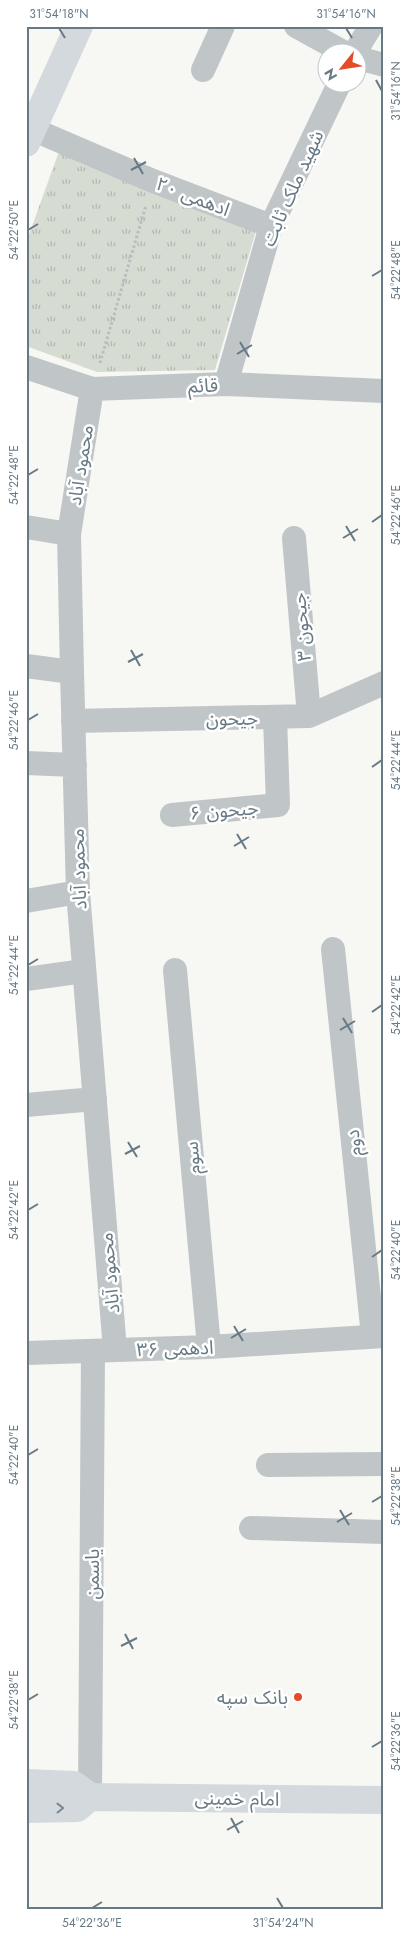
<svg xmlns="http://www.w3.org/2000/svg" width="410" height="1936" viewBox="0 0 410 1936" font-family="Jost,'Noto Sans Arabic',sans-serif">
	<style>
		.grass { fill: url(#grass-tufts) }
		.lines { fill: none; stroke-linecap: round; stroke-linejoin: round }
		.path { stroke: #b8bcbf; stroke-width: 3; stroke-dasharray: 2.5 2.5; stroke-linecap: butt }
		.street { stroke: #c0c5c8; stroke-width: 24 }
		.secondary { stroke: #d4d9dd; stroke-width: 28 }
		.oneway { stroke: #768792 }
		.ticks { fill: none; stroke: #667985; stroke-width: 2 }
		.poi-dot { fill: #e44b27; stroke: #fff; stroke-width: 2 }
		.labels { text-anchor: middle; stroke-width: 5; stroke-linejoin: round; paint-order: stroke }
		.street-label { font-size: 19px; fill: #667985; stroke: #fff }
		.poi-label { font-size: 19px; fill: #667985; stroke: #fff; text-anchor: end }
		.neatline { fill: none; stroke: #667985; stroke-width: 2 }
		.ticks-label { font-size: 12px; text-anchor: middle; fill: #667985 }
	</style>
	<defs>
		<pattern id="grass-tufts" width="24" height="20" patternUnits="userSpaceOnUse" patternTransform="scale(1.25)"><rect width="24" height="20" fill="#d7dcd3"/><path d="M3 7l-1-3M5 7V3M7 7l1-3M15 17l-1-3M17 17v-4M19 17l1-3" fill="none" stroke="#b2b7b1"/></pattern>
	</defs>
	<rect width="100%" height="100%" fill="#f7f7f4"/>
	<path class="grass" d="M62,143L258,224L215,370L97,372L26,346V243Z"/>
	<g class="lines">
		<path class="path" d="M100,363L146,205"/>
		<path class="street" d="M296,26L343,52
			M355,52L371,26
			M358,58L384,65
			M203,70L223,26
			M32,129L153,181L271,226
			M26,367L92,389L226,384L384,391
			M226,384L271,226L340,82
			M92,389L69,534L72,672L78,892L115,1350
			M26,527L69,534
			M294,538L309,716
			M26,666L72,672
			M73,721L309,716L384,683
			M26,763L75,765
			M172,815L278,805L275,717
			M26,901L78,892
			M333,949L373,1336
			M175,970L209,1347
			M26,979L84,971
			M26,1105L95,1099
			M26,1353L209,1347L384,1336
			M268,1465L384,1464
			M251,1528L384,1532
			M90,1797L93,1351"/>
		<path class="secondary" d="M26,143L79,26
			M26,1783L74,1785L90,1797L384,1800
			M26,1809L77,1808L90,1797"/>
	</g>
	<defs><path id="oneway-chevron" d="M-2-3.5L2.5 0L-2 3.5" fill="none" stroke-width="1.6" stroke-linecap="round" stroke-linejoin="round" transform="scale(1.25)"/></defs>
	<use class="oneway" href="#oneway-chevron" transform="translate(60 1808) rotate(-1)"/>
	<path class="ticks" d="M59,28L65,38M346,28L352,38M376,80L382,91M134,158L143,174M131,170L146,162M28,230L38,224M372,276L382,270M240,342L249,357M237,354L252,345M28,475L38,469M372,522L382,515M346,526L355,541M343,538L358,529M131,650L140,666M128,662L143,654M28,720L38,714M372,767L382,760M237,834L246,849M234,846L249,837M28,965L38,959M372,1012L382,1005M343,1018L352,1033M340,1030L355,1021M128,1142L137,1157M125,1154L140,1146M28,1210L38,1204M372,1257L382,1250M234,1326L243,1341M231,1338L246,1329M28,1455L38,1449M372,1502L382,1496M340,1510L349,1525M337,1522L352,1513M125,1634L133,1649M121,1646L137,1638M28,1700L38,1694M372,1747L382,1741M231,1818L239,1833M227,1830L243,1821M277,1898L283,1908M92,1908L102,1902"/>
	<circle class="poi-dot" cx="298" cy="1697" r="5"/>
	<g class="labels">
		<g class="street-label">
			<text transform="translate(292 188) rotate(-66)" y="7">شهید ملک ثابت</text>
			<text transform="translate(193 196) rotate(21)" y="7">ادهمی ۲۰</text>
			<text transform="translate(203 385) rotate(-2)" y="7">قائم</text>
			<text transform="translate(80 465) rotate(-81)" y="7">محمود آباد</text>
			<text transform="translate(301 627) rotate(-95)" y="7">جیحون ۳</text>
			<text transform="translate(232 718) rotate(-1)" y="7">جیحون</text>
			<text transform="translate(224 810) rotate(-5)" y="7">جیحون ۶</text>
			<text transform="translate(78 869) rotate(-92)" y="7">محمود آباد</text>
			<text transform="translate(353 1143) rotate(-96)" y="7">دوم</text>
			<text transform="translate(192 1158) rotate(-95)" y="7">سوم</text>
			<text transform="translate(109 1273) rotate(-95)" y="7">محمود آباد</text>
			<text transform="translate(175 1348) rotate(-2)" y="7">ادهمی ۳۶</text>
			<text transform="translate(92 1574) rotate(-90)" y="7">یاسمن</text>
			<text transform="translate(237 1798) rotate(1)" y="7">امام خمینی</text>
		</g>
		<g class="poi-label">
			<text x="288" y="1704">بانک سپه</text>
		</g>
	</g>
	<rect width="410" height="1936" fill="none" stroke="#ffffff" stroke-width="55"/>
	<g transform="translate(342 68) rotate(240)"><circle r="24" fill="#ffffff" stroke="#c2c9ce"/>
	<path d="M0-4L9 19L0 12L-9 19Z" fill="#e44b27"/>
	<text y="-8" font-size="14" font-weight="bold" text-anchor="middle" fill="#667985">N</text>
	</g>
	<rect x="28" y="28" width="354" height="1880" class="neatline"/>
	<g class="ticks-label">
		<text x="59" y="18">31°54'18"N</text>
		<text x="346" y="18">31°54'16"N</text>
		<text transform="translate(396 91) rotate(-90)" y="4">31°54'16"N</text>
		<text transform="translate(14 230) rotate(-90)" y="4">54°22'50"E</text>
		<text transform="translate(396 270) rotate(-90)" y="4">54°22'48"E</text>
		<text transform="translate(14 475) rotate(-90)" y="4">54°22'48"E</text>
		<text transform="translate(396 515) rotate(-90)" y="4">54°22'46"E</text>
		<text transform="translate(14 720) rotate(-90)" y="4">54°22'46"E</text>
		<text transform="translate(396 760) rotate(-90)" y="4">54°22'44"E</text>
		<text transform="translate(14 965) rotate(-90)" y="4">54°22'44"E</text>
		<text transform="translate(396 1005) rotate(-90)" y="4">54°22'42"E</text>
		<text transform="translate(14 1210) rotate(-90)" y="4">54°22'42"E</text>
		<text transform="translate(396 1250) rotate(-90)" y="4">54°22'40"E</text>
		<text transform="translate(14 1455) rotate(-90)" y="4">54°22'40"E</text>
		<text transform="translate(396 1496) rotate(-90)" y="4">54°22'38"E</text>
		<text transform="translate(14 1700) rotate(-90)" y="4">54°22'38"E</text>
		<text transform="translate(396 1741) rotate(-90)" y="4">54°22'36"E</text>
		<text x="92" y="1927">54°22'36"E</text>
		<text x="283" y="1927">31°54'24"N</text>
	</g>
</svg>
